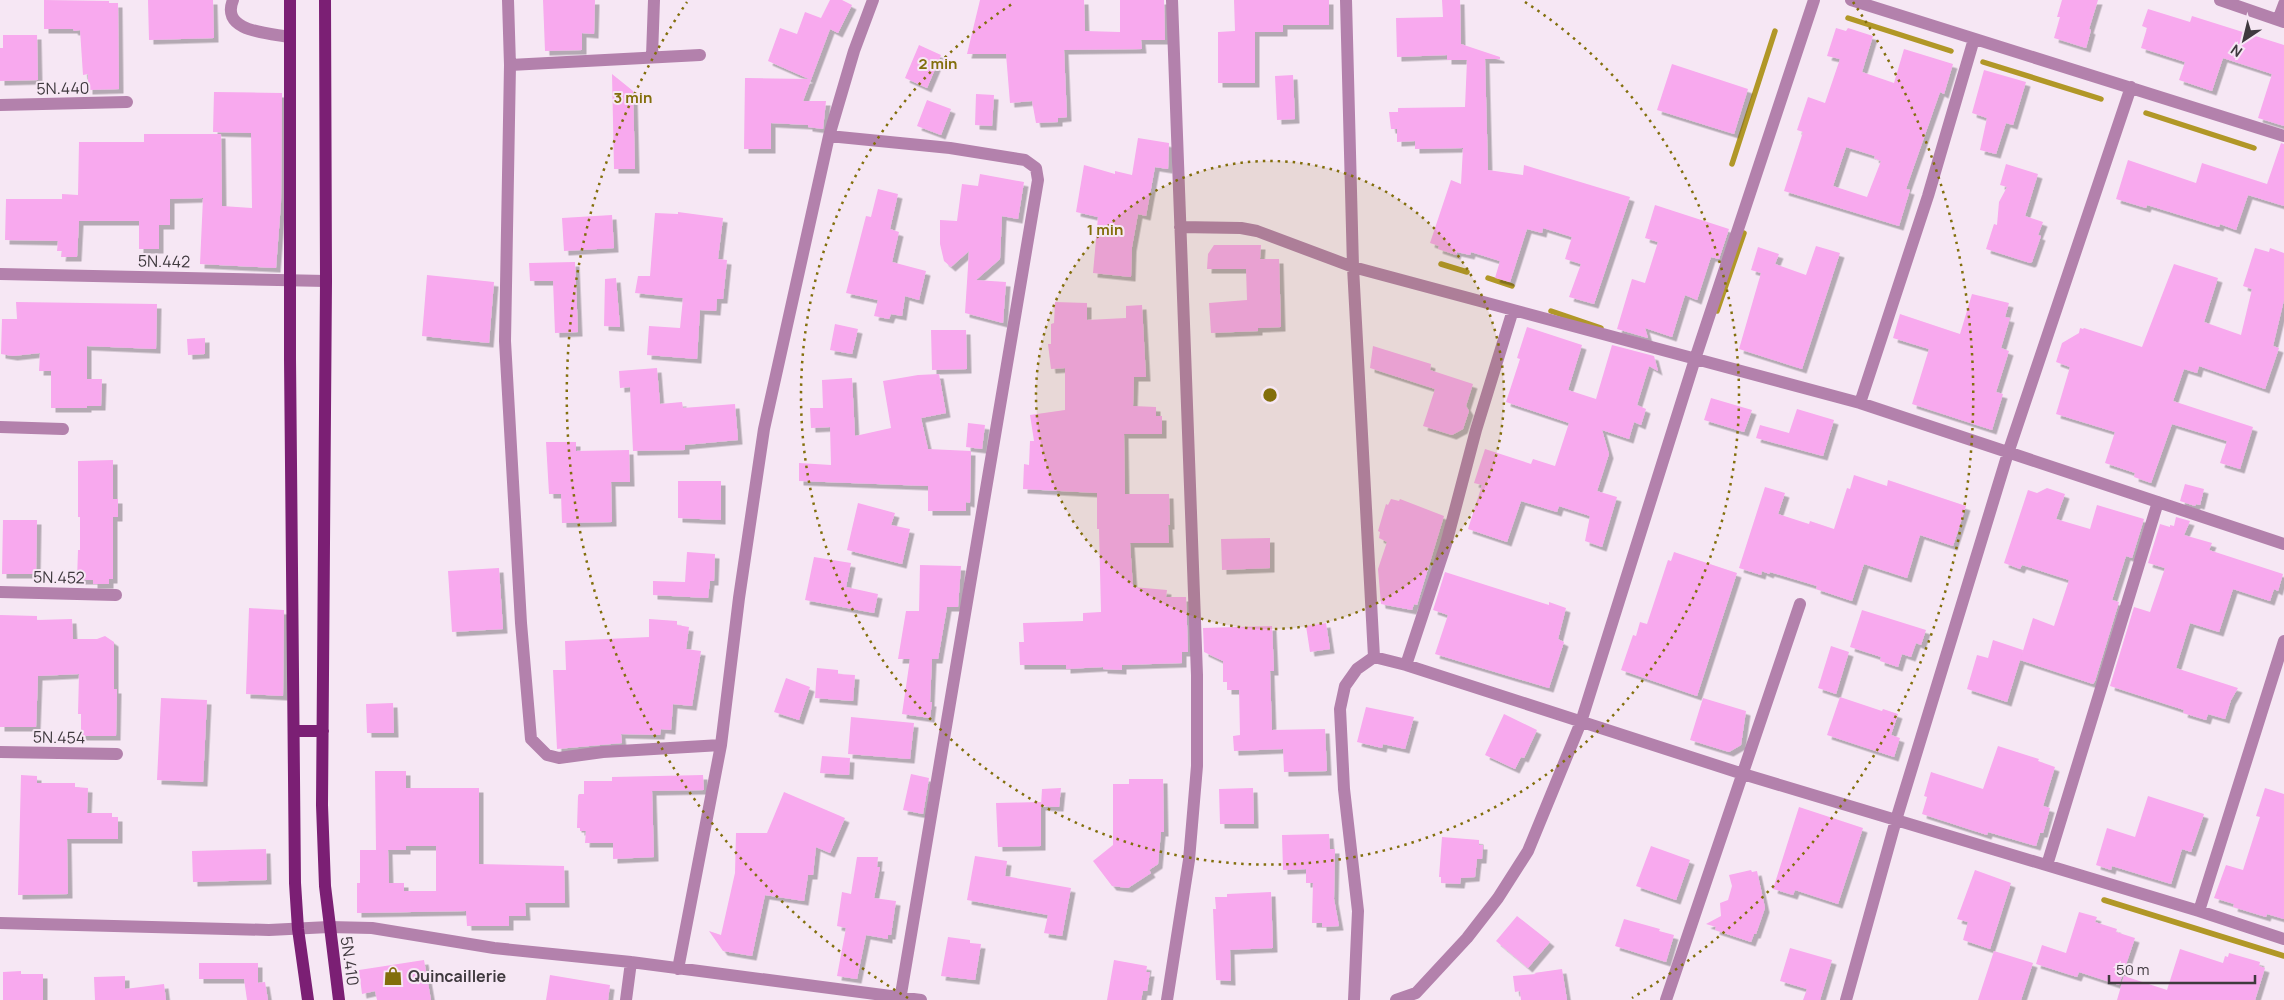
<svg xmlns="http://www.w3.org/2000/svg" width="2284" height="1000" viewBox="0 0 2284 1000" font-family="Manrope,sans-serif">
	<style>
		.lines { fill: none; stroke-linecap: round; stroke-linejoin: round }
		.stream { stroke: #b19727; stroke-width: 5.5 }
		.building { fill: #f8a9ee; fill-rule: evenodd; filter: url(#shadow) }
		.minor { stroke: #b381ac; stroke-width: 12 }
		.major { stroke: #7b1f74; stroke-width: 12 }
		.ring { fill: none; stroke: #826e0b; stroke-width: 2.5; stroke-dasharray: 2.5 5 }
		.labels { text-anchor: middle; stroke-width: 4; stroke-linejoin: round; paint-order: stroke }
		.street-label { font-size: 16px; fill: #3f393e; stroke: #f6e7f4 }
		.poi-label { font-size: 16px; font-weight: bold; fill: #3f393e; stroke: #f6e7f4; text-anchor: start }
		.centre { fill: #826e0b; stroke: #f6e7f4; stroke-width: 2.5 }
		.ring-label { font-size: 15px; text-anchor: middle; font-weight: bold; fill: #826e0b; stroke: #f6e7f4; stroke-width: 4; stroke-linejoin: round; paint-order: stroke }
	</style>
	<defs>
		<filter id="shadow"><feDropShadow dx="4.5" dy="4.5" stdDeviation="0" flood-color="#0004"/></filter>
	</defs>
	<rect width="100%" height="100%" fill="#f6e7f4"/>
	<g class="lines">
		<path class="stream" d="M1848,18L1951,51
			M1983,62L2101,99
			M2146,113L2254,148
			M1732,164L1775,31
			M1441,264L1467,272
			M1488,278L1512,286
			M1551,311L1601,328
			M1717,311L1744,233
			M2104,900L2284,956"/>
	</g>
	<path class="building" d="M44,0L109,1V3H118L119,89L88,90V74L83,75L80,30L74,31L73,29H44Z
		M148,0H213L214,38L149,40Z
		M543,0H595L594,34L582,33V50L545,51Z
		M830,0H842L852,5L838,33L830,29L803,101H826L823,129L808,127V125L771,123V149H744L745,78L809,79L768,61L780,28L797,34L805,12L821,18Z
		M980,0H1084L1085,31L1120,32V0H1164L1165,40H1141L1142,49L1064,50L1067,117L1058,118V122L1036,123L1032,101L1010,103L1006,54H967Z
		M1234,0H1329V25H1283V32H1255V83H1218V32L1235,31Z
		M1442,0H1460L1461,44L1500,57V59H1485L1488,170L1523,175L1524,165L1630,197L1594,304L1569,297L1581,264L1565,259L1572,237L1543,228L1542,233L1527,229L1510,282L1495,278L1500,261L1471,252L1470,255L1457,252L1456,255L1438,249L1439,246L1430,243L1451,180L1461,184L1463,148L1415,149V141L1397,142V129H1391L1389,112H1398V108L1465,107L1467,60H1447V55L1397,57L1396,18L1443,17Z
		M2062,0H2098L2089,29L2091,30L2086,48L2054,38L2060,17H2057Z
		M2148,9L2190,22L2192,16L2284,45V126L2258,118L2272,74L2223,58L2212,91L2179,80L2185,62L2141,48L2147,28L2142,26Z
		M1836,28L1846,31L1848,28L1873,36L1862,72L1894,83L1904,49L1953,64L1944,94L1940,92L1906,189L1910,190L1899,226L1784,191L1803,132L1797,130L1808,97L1825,103L1840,59L1827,56ZM1846,147L1875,156L1874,158L1881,161L1867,197L1833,186Z
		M3,35H37L38,80L0,81V48H3Z
		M919,45L941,55L927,88L905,78Z
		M1672,64L1748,89L1734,134L1657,110Z
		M1984,70L2026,82L2013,125L2006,123L1996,154L1980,150L1987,118L1972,113Z
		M612,74L633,91L635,169H614Z
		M1293,75L1295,119L1277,120L1275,76Z
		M214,92L282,93L281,203L276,268L200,264L203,198L170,199V225H159V249H139V221H79L77,257H61L62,251H57L58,241L5,240L6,199H62V194L78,195L79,142H144V134H221L222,206L252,208L251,133L213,132Z
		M976,94L994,95L992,126L975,125Z
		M927,100L951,109L941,135L917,126Z
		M1138,138L1169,143L1168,169L1155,167L1146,216L1138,214L1132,247L1131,277L1093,273L1098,217L1076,212L1084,165L1115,174V171L1132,175Z
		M2281,143L2284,144V206L2248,195L2236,230L2220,224L2219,227L2147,205L2146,208L2116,199L2128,160L2196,183L2202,163L2267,184Z
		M2006,164L2038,174L2025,216L2043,222L2038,235L2041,236L2032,262L2030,263L1986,249L1994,224L1997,225L1999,202L2007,187L2000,185Z
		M980,174L1024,182L1018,219L1002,216L1000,259L976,280L1006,282L1003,323L965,313L969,251L951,267L944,261L940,244V220L957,221L962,184L978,186Z
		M878,189L898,194L890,229L899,232L892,262L926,271L919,300L905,296L902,316L891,314L889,319L874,316L878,300L846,293L866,216L871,217Z
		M1655,205L1729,229L1719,259L1711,257L1697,300L1685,295L1672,337L1645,328L1648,338L1617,329L1632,279L1645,283L1658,242L1645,238Z
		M678,212L723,218L718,259L727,260L723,299H717L716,311L700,310L697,359L647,355L649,326L680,328L683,298L635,293L638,276H650L655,213L678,214Z
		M612,215L614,248L564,251L562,218Z
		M1214,245H1261L1260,259H1279L1281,327L1258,328V331L1211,333L1209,303L1247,300L1246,269H1207L1208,254Z
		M1816,246L1840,253L1802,369L1739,349L1761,273L1751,270L1758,247L1779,254L1775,264L1806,275Z
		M2255,248L2269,252L2270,248L2284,253V300L2273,346L2279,348L2265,389L2199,366L2197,373L2184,369L2173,401L2253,427L2240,469L2220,463L2227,441L2172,424L2151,483L2134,477L2135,473L2105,463L2115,432L2056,414L2070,367L2056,362L2062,343L2079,333L2080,328L2083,329L2084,328L2142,347L2174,264L2218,278L2204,322L2241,335L2252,289L2243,286Z
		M575,262L578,332L555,333L553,281H530L529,263Z
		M427,275L494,282L489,343L422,336Z
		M616,278L620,327L604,326L605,279Z
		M1972,294L2009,303L2005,317L2010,318L2001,348L2009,351L1996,392L2003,394L1992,430L1912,404L1929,349L1893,338L1900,314L1960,334Z
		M16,302L157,304L156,349L87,346V379H102L101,406H87V408H51V371H39L40,353L13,356L1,354L2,319H17Z
		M1055,302L1087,303V320L1126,318V306L1142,305L1146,377H1134L1133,406L1156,407V416H1162V434H1124L1125,494H1169L1170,525H1168L1169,543H1130L1133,587L1167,590L1166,597H1186L1188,652H1182V663L1122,665V670L1103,669V667L1066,669V665H1020L1019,642H1024L1023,623L1083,621V613L1101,612L1099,529H1097V493L1023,489L1024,464L1029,465L1030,441H1034L1030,415L1065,410V368L1051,369L1048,344H1051V324L1054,323Z
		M835,324L858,329L852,354L830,350Z
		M1527,327L1582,345L1568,390L1596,399L1612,345L1654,356L1658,371L1649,366L1637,405L1646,409L1641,425L1634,422L1629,439L1602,430L1609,454L1597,491L1617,497L1602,547L1585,541L1590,516L1559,506L1557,512L1521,501L1507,542L1468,529L1482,485L1474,483L1485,449L1531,464L1533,459L1555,466L1569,423L1506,402L1520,359L1517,358Z
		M931,330H966L967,369L932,370Z
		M205,338V354L188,355L187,339Z
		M1373,346L1431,364L1430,370L1473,384L1466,406L1469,411L1463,429L1452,435L1423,426L1435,389L1370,368Z
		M657,368L660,404L682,402L683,408L735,404L738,440L685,445V450L633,451L630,387L620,388L619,371Z
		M939,374L946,413L921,418L928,449L971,451L970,503L966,502V511H928V486L799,481V463L831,465L830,427L811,428L810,408H823L822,380L852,378L855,436L891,428L883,381L918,375Z
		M1711,398L1752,410L1744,432L1704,420Z
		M1797,409L1834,420L1823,456L1756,438L1760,425L1789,433Z
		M968,423L985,425L982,449L966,447Z
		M546,442H576V451L629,450L630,482H611L612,522L562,523L561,494H549Z
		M113,460V499H118V517H113V579H109V584H93V580H77L78,550H80V517H78V461Z
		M1854,475L1887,486L1888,480L1966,506L1953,546L1920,535L1907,578L1864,564L1852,601L1816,589L1817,586L1770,572L1769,574L1762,571L1761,575L1739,568L1765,487L1785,493L1778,514L1809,524L1810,521L1834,529L1847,488L1850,489Z
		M678,481H721V520L678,518Z
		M2185,484L2204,489L2200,505L2196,504L2195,506L2180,501Z
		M2047,488L2065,494L2056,519L2090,529L2097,505L2144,519L2132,558L2126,556L2112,600L2119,602L2095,681L2093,684L2020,660L2007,702L1967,689L1977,655L1988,658L1993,640L2023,650L2021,657L2033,618L2054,626L2069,580L2022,565L2020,569L2004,563L2028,490L2037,493Z
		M1391,499L1399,501L1400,499L1444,516L1417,605L1414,604L1412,610L1381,604L1378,569L1387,542L1379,538L1380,532L1378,531L1386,504L1388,505Z
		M858,503L895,513L891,525L910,529L902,564L847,550Z
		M2176,517L2190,521L2184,535L2212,543L2209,550L2283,574L2278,591L2274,589L2270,601L2233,589L2219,632L2190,623L2176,668L2238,688L2231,700L2225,719L2208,714L2206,720L2183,713L2184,710L2110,686L2134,607L2150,612L2165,568L2148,563L2160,524L2170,527V525L2174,526Z
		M3,520H37L36,574H2Z
		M1270,538V568L1222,570L1221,539Z
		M687,552L715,554L714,581H710L708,598L653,595V581L685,582Z
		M1674,552L1737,573L1697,696L1621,670L1633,635L1636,636L1640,622L1647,624L1668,560L1671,561Z
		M814,557L851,563L846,587L878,594L874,613L805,600Z
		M920,565L961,566L958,607H947L938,659H932L930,702H932L930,718L902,714L910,659H898L906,611H919Z
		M499,568L503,629L452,632L448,571Z
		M1445,572L1549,605V602L1566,608L1558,639L1564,642L1549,688L1435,654L1448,615L1433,610Z
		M249,608L284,610L283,696L246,694Z
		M1862,610L1926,630L1921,645L1916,643L1911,657L1902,654L1898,667L1880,661L1881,657L1850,647Z
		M0,615L37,616V620L72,619L73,639H97L105,636L114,642V689H117L116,736H81V714H78L79,674L38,676L36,727H0Z
		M649,619L677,621V625L689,627L686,649L701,651L692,706L673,704L671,730L661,729L660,735L621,734L622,743L557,749L553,670H566L565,641L649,637Z
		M1326,623L1330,649L1310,652L1306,626Z
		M1272,626L1274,671H1270L1272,730L1325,729L1327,771L1284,772L1283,749L1234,751L1233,736L1240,735L1239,690H1227V682H1223V661L1204,652L1203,628Z
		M1831,646L1849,652L1836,694L1818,688Z
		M817,668L838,670V674L855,675L853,701L815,698Z
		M786,678L810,687L799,720L774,712Z
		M1840,697L1882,711L1883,709L1898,714L1891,735L1900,738L1894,757L1827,735Z
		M161,698L207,700L203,782L157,780Z
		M1703,698L1746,711L1741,745L1729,752L1690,740Z
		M393,703L394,733H367L366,704Z
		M1366,707L1414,717L1405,749L1383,744L1382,748L1357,742Z
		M1504,714L1537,730L1524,758L1521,757L1515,769L1485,755Z
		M851,717L914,723L910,759L848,754Z
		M1998,746L2039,759L2038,761L2055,767L2043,806L2050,808L2043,833H2040L2036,846L1988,832L1987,835L1922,814L1927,797L1924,796L1931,772L1983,789Z
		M822,756L850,758L849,775L820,773Z
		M375,771H406V788H479V864L564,866L565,903H525L526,916H509V926H467L466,911L357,913V883H360V850H376ZM406,846H436V891H404V883H389L388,850H406Z
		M911,774L929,778L923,814L903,810Z
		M21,775L37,776V783H75V787L88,788L87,813H112V817H118V839H67L68,894L18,895Z
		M703,775L704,790L652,791L654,857L613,859V843H585L586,831H580V828H577L578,796L579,794H584V781H612V777Z
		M1129,779H1163L1164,832H1161L1158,864L1149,870L1151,873L1128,888L1112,886L1093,861L1113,845V784H1129Z
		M1061,788L1059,807L1041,806L1042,789Z
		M1253,788L1254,824H1220L1219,789Z
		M2265,788L2284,794V919L2267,914L2266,917L2233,907L2234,904L2214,898L2226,865L2243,870L2260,817L2256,816Z
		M784,792L845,818L830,853L816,847L813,875H808L804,901L765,895L752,956L723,951L709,931L721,935L735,873L736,833H767Z
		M2148,796L2204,814L2191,852L2182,849L2171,884L2112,866L2111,870L2096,865L2107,828L2135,837Z
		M1041,802V846L998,847L996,803Z
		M1799,807L1863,828L1838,904L1795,890L1793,895L1773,889Z
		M1329,834L1330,849H1335L1334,899L1339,926L1322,927V923H1312L1313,883H1306V869L1283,870L1282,835Z
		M1442,837L1479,840V845H1483L1482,859H1477L1475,877L1461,878L1460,884L1441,883V877H1439Z
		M1651,846L1690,860L1676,900L1636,886Z
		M266,849L267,880L193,882L192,851Z
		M975,856L1007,861L1005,876L1071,888L1062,936L1044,933L1048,915L967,900Z
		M857,857H878L877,867H880L874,898L896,901L891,935H888V939L866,935L857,979L837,976L846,928L837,926L842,892L851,894Z
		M1751,870L1752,872L1757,871L1765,908L1756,934H1754L1751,942L1715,930L1716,927L1706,924L1721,916L1720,903L1728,900L1732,886L1729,875Z
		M1975,870L2011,883L1990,949L1963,940L1968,922L1957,919Z
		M1271,892L1273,948L1230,950L1231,981L1216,980L1213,909H1216L1215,897H1227V894Z
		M2079,912L2097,917L2095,922L2117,929L2116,932L2135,938L2119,985L2079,972L2077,977L2036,964L2042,945L2066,953Z
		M1517,916L1550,942L1528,968L1496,941Z
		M1624,919L1660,929L1659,931L1674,935L1666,962L1615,946Z
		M948,937L970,940V943L981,944L975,980L941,976Z
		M1790,948L1832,960L1820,1000H1803L1807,989L1780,981Z
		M2180,949L2223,963L2225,956L2228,957L2229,953L2260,962L2259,966L2265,968L2255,1000H2117L2124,976L2167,990Z
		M1994,951L2033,963L2021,1000H1978Z
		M424,960L431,1000H377L375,991L362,994L359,970Z
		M1114,960L1147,966L1146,972H1150L1147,991H1143L1141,1000H1107Z
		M199,963H258V983L265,982L268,1000H247L244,979H199Z
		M1562,969L1567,1000H1521L1520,991L1515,992L1513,976L1536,974L1534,973Z
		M21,971V974H43V1000H3V972Z
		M550,975L610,985L608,1000H546Z
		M125,976V989L164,984L166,1000H95L94,977Z"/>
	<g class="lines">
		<path class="minor" d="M233,0C220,32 269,33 289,37
			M508,0L510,65L505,341L521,623L531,739L547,755L559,758L603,752L721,745
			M1346,0L1353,267L1374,657L1406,665L1743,774L2199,911L2284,939
			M1851,0L2284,136
			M2220,0L2284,22
			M2278,20L2284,4
			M652,56L654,0
			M510,65L700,55
			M0,105L127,102
			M829,136L950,148L1025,160L1036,168L1038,180L900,1000
			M1180,227L1241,228L1257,231L1353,267L1860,403L2284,544
			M0,274L326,281
			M1860,403L1928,196L1974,39
			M0,427L63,429
			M0,592L116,595
			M1406,665L1446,544L1476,430L1513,310
			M0,752L117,754
			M2047,865L2158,502
			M2199,911L2284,641
			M0,923L269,930L329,927L372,928L494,948L631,962L921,1000
			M678,969L721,745L739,598L764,429L829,136L854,51L873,0
			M626,1000L631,962
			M1167,1000L1189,860L1197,766V675L1172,0
			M1354,1000L1358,911L1344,789L1340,709L1345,686L1357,669L1374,657
			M1396,1000L1416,993L1467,938L1498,898L1528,851L1581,722L1695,359L1814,0
			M1666,1000L1800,604
			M1846,1000L1896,820L2008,453L2131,87"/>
		<path class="major" d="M290,0V359L295,883L298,929L308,1000
			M325,0L326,281L322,805L325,886L339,1000
			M294,731H323"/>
	</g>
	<circle cx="1270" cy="395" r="234" fill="#826e0b" fill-opacity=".12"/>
	<g class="ring">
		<circle cx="1270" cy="395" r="234"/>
		<path d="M1525 2A469 469 0 1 1 1015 2"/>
		<path d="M908 998A703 703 0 0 1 687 2M1853 2A703 703 0 0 1 1632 998"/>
	</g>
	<defs>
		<g id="shop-bare" transform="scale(1.5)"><path d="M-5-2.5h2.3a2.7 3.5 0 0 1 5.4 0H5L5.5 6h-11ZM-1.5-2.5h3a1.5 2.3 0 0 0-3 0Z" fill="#826e0b" stroke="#f6e7f4" stroke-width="2.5" paint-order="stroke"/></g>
	</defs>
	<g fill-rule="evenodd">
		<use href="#shop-bare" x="393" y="976"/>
	</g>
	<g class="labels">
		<g class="street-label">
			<text transform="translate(63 88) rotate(-1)" y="6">5N.440</text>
			<text transform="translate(164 261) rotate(1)" y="6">5N.442</text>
			<text transform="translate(59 577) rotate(1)" y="6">5N.452</text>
			<text transform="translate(59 737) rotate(1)" y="6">5N.454</text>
			<text transform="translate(350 961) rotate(82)" y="6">5N.410</text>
		</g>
		<g class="poi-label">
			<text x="408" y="982">Quincaillerie</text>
		</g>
	</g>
	<circle cx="1270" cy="395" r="8" class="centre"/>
	<g class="ring-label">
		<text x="938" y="69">2 min</text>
		<text x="633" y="103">3 min</text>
		<text x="1105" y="235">1 min</text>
	</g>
	<g transform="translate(2244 40) rotate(215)" stroke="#f6e7f4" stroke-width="4" paint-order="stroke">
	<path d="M0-4L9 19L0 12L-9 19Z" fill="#3f393e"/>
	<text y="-8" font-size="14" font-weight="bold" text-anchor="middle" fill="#3f393e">N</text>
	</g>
	<path d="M2109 975v8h146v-8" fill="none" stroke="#3f393e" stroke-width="2.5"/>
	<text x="2116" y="975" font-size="15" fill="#3f393e" stroke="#f6e7f4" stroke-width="4" paint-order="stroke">50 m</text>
</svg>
